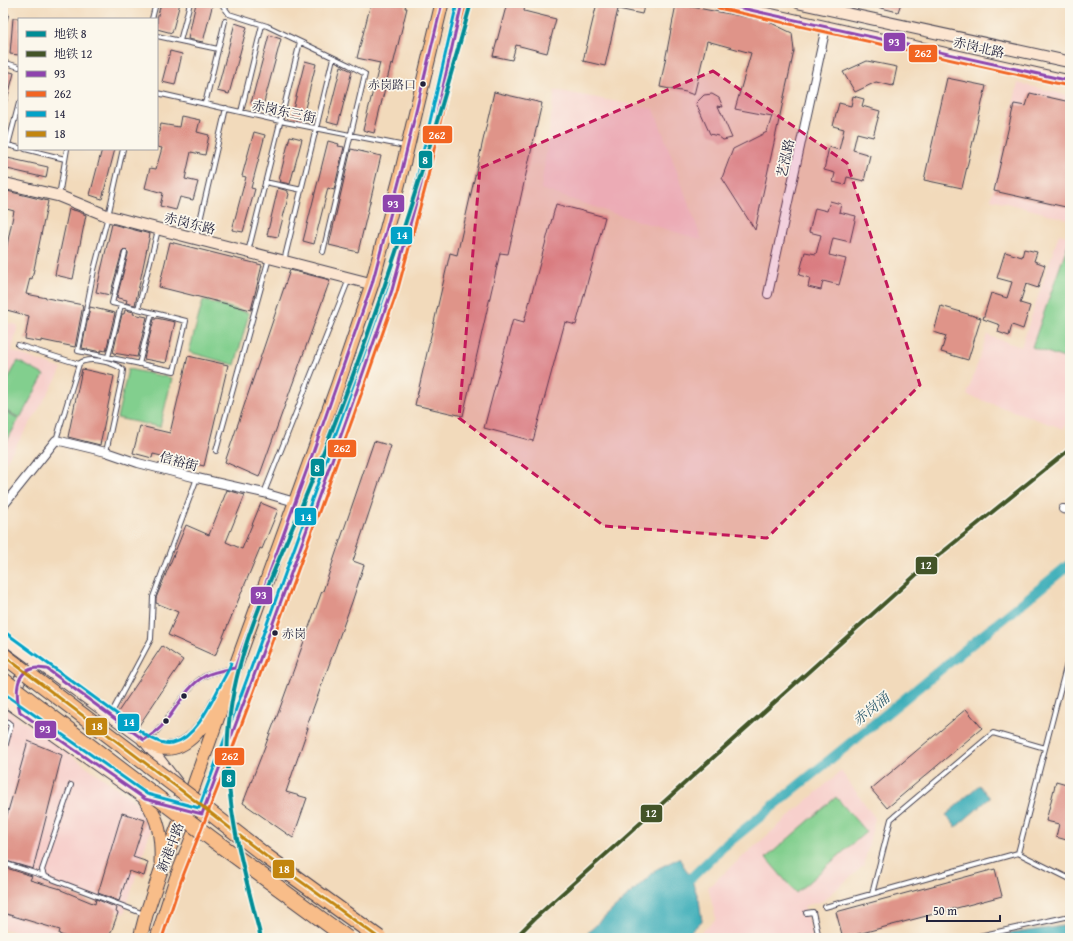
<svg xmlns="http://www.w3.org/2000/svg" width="1073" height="941" viewBox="0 0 1073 941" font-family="'Gentium Book Plus','Noto Serif SC',serif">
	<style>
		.built { fill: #f7d0cc }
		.green { fill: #82cf8e; stroke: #527864 }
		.water { fill: #3eaeb9; stroke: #30687a }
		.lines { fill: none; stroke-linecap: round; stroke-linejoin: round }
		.canal { stroke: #3eaeb9; stroke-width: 10 }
		.building { fill: #df9489 }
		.lane-casing { stroke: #413e4e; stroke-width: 6 }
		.street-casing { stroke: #413e4e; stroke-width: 10 }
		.secondary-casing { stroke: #413e4e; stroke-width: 13 }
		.primary-casing { stroke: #413e4e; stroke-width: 15 }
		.lane { stroke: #fff; stroke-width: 4 }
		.street { stroke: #fff; stroke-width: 8 }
		.secondary { stroke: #fce5d0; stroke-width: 11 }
		.primary { stroke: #f8bd89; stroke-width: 13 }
		.highway-bridge-casing { stroke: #413e4e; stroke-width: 17; stroke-linecap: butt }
		.highway-bridge { stroke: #f8bd89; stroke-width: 15 }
		.bus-1-casing { stroke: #fbf7ec; stroke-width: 6 }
		.bus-2-casing { stroke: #fbf7ec; stroke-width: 6 }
		.bus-3-casing { stroke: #fbf7ec; stroke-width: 6 }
		.bus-4-casing { stroke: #fbf7ec; stroke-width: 6 }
		.bus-1 { stroke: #8e44ad; stroke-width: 3 }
		.bus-2 { stroke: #f26522; stroke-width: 3 }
		.bus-3 { stroke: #02a2c7; stroke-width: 3 }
		.bus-4 { stroke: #c2850f; stroke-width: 3 }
		.metro-1-casing { stroke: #fbf7ec; stroke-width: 7 }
		.metro-2-casing { stroke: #fbf7ec; stroke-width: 7 }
		.metro-1 { stroke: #008c95; stroke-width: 4 }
		.metro-2 { stroke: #435428; stroke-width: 4 }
		.marked { fill: #c2185b; fill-opacity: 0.2; stroke: #c2185b; stroke-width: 3; stroke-dasharray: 8 5; stroke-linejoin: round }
		.bus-dot { fill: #22223b; stroke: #fbf7ec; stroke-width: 1.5 }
		.labels { text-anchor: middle; stroke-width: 3.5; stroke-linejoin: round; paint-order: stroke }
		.bus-label { font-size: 12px; fill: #22223b; stroke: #fbf7ec; text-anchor: end }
		.street-label { font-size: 13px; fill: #22223b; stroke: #fbf7ec }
		.water-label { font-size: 14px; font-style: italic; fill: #2d5a6d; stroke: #fbf7ec }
		.line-badge { stroke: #fbf7ec; stroke-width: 1.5 }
		.badge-label { font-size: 11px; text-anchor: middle; font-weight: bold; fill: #fff }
	</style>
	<rect width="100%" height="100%" fill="#fbf7ec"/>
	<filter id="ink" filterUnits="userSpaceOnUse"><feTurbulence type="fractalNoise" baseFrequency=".025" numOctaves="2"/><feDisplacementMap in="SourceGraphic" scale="8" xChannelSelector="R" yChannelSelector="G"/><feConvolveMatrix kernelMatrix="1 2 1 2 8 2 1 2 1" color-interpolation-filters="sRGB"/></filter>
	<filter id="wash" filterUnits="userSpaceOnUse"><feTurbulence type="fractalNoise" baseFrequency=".012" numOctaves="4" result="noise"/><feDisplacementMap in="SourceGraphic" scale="16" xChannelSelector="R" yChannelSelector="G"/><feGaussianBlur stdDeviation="0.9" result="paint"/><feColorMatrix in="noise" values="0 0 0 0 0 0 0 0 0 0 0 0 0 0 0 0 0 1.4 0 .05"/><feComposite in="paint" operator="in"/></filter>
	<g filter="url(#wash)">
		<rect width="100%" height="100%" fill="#f2dabb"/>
		<path class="built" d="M1018,83L1070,96V220L991,199Z
			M555,90L654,109L702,240L615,214L541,189Z
			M1059,234L1070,237V411L1064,429L967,395L987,335L1021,347Z
			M3,322L18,325L12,351L62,369L34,417L3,466Z
			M3,707L134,800L146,817L150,832L124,914L71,892L55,938H43L3,929Z
			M841,771L875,818L864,865L823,901L804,906L813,938H695L716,919L708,887Z"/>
		<path class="green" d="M1069,241H1070V360L1032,347Z
			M203,300L249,313L235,365L189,352Z
			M18,361L44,375L20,418L3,409V388Z
			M128,369L172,378L160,427L117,418Z
			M3,410L19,419L3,448Z
			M836,797L866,832L796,893L766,858Z"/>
		<path class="water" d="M979,785L990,798L956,827L946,815Z
			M679,858L691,878L699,900L702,921L684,938H582L657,869Z
			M1070,925V938H990L1014,933Z"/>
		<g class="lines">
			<path class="canal" d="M691,878L724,846L1070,564"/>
		</g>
		<g id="blocks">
			<path class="building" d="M161,3H180L172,33L157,29V19Z
				M196,3H213L203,42L188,39Z
				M371,3H406L405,8H407L393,65L391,64L374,133L363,130L380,63L357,58Z
				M507,3H518L525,5L524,11L556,19L547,53L516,45L512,60L493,56Z
				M597,3H645L642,14L618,9L605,66L583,61Z
				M874,3H901L898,12L873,6Z
				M676,4L767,21L792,33L794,51L755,230L722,178L733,149L767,132L772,116L735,109L751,53L707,41L694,95L686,92L660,87Z
				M13,18H19V55L10,54Z
				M235,23L247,27L229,94L217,91Z
				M269,35L281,39L263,106L251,103Z
				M170,51L182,54L175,85L162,82Z
				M305,61L316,64L302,120L291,117Z
				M867,61L897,67L893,86L876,82L855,92L843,72Z
				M341,66L352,71L338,125L327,122Z
				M3,70L14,73L6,104H3Z
				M947,78L986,86L962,188L924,180Z
				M494,92L542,103L508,254L500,253L463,416L415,405L450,253L457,255Z
				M1030,93L1070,102V208L994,191L1014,104L1026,106Z
				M712,94L719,98L723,107L718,106L732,138L723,140L718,136L710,134L696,103L704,95Z
				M853,96L864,99L862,106L880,111L873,137L857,133L853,150L870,155L864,181L847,177L845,185L833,182L835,173L824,170L829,147L839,150L844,129L833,126L839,103L851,106Z
				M181,116L200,120L197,132L209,135L205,155L191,152L185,179L198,182L193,200L180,197L176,210L160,206L163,193L145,188L150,168L156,169L162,148L157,147V139L161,124L179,127Z
				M254,132L265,135L251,188L255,189L243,232L232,230L246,177L242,176Z
				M290,136L302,139L290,184L280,182L281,180H279Z
				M328,141L339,144L338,146L344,147L334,190L328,188L314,244L303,241Z
				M102,149H115L102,199L90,195Z
				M351,149L381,156L358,252L329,245Z
				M3,157L48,167L46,178L3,168Z
				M278,188L288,191V193L289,194L278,237L267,235Z
				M3,190L48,201L32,279L30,278L26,294L83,305L75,347L41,340V342L25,339L29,316L3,309V265L14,211L3,208Z
				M830,201L841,204L839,212L856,216L850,242L833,238L829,255L846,259L839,285L823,281L821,290L808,287L810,278L799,275L805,252L816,254L821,235L809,232L815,208L827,211Z
				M556,204L605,217L576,325L565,322L533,441L484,428L513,319L524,322Z
				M69,209L77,211L86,215L73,279L55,275Z
				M112,224L150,234L135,305L126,303L127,300L118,298L117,297L128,254V252L126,250H124L122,252L110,295L96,292Z
				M170,242L262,265L251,310L159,287Z
				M1024,249L1037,252L1034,261L1045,265L1038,288L1026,284L1020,303L1030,306L1023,329L1012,325L1009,336L998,332L1000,325L983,319L991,293L1007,298L1012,282L997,278L1005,252L1022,257Z
				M290,270L330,280L259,477L225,462Z
				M941,306L981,318L968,360L941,352L946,336L934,332Z
				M90,307L115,313L106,351L101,350V352L82,348Z
				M125,310L134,312L133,314L147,317L137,357L113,353L122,314H124Z
				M156,318L175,322L166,363L144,359L154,319H156Z
				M188,356L228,365L204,466L153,454L152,458L133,453L140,426L170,433Z
				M82,369L114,376L100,445L68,437Z
				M374,441L391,446L353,561L364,565L352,602L306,728H308L286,792L307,798L293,838L243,803L276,718V719L322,591H323Z
				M227,490L245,495L226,542L242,549L261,503L278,510L262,549L260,548L215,656L168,635L178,612L156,603V598L186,525L209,535Z
				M162,646L183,660L138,727L118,712Z
				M966,709L982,728L887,808L871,789Z
				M28,741L62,755L33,869L3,860V829Z
				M1056,781L1070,785V841L1056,837L1059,824L1046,821Z
				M122,813L145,820L133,857L148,862L144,876L129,871L119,901L98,893Z
				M3,867L32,876L30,880L61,889V890L95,904L96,899L117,908L116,912L118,913L109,938H68L59,934L60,930L3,913Z
				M995,869L1002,896L843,938L836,912Z"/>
		</g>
	</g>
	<g filter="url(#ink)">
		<use href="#blocks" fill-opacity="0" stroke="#413e4e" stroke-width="1"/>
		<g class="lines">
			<g class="lane-casing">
				<path id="lane" d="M221,3L229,14L267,26L349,65L365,74L323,252
					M152,19L156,3
					M3,25L6,15
					M157,36L218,49
					M180,41L190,3
					M3,62L19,67
					M157,93L280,121L405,146
					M19,103L8,145L19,148
					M205,104L225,21
					M241,112L262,25
					M25,149L65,159
					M123,149L108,216L94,270L78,351L174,371L186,321L138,309L158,230
					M265,182L302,190
					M59,196L67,149
					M196,238L226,108
					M248,252L300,42
					M125,253L112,303L138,309
					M284,261L333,58
					M18,345L79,364
					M108,357L121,305
					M139,364L152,313
					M56,440L79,364C80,363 83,361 85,361C94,358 116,363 123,370L122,378L106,452
					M216,451L269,258
					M264,493L349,279
					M111,714L151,639L153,597L197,478
					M3,718L11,725L3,755
					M147,739C154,735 160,728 165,722C174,710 188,687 200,679C209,672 222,671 232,668
					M71,785L42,870L44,876L144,914
					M1018,853L1070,652
					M3,863L44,876
					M872,894L891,819L993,733L1045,748
					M825,907L1018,853L1070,879
					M806,913L813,912L819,938
					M970,938L1070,916"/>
			</g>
			<g class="street-casing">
				<path id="street" d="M768,294L826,27
					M3,506L56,440L106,452L138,463L197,478L264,493L295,502
					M1063,509L1070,510"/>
			</g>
			<g class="secondary-casing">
				<path id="secondary" d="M719,3L1070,81
					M799,3L1070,62
					M3,183L59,196L108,216L372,284
					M3,637L144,740L178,784
					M17,697C16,683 19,676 32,669
					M3,699L145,799L152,801"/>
			</g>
			<g class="primary-casing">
				<path id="primary" d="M144,740C150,743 155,747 161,748C188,752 207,722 217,701
					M145,799C159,819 162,838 161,862
					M140,938L146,915L160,873L194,785L235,668L338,384L372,284L400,178L442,3
					M157,938L176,879L213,785L252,681L349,413L392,290L409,230L421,184L462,3"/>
			</g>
			<use href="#lane" class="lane"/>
			<use href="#street" class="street"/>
			<use href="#secondary" class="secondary"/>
			<use href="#primary" class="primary"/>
			<g class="highway-bridge-casing">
				<path id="highway-bridge" d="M3,655L198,803L267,857L379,938
					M3,680L212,839L347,938"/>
			</g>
			<use href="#highway-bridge" class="highway-bridge"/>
			<g class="bus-1-casing">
				<path id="bus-1" d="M442,3L400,178L372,284L310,461L235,668C225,670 214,671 205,676C185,687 176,711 161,727C156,732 150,736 144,740L47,669C44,669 40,668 37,668C13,670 16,696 20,712L145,799L202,814L252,681L349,413L392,290L421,184L462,3
					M719,3L1070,81"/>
			</g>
			<g class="bus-2-casing">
				<path id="bus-2" d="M718,8L1069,86
					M162,938L181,881L218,787L257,683L354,415L397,292L426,185L467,4"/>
			</g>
			<g class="bus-3-casing">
				<path id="bus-3" d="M6,633L147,736C155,740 163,745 173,743C196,738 212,701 222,682C225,676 229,670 231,663
					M6,695L147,794L199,808L247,679L344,411L387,288L416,183L457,3"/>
			</g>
			<g class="bus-4-casing">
				<path id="bus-4" d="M3,655L198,803L267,857L379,938"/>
			</g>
			<use href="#bus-1" class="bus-1"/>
			<use href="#bus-2" class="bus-2"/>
			<use href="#bus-3" class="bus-3"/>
			<use href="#bus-4" class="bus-4"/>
			<g class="metro-1-casing">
				<path id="metro-1" d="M261,938C244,872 224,804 228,735C232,665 261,602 288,538C305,499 321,459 336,420C389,283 432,144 471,3"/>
			</g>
			<g class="metro-2-casing">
				<path id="metro-2" d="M515,938L534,919L928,564L1070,449"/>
			</g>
			<use href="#metro-1" class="metro-1"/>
			<use href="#metro-2" class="metro-2"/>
		</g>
	</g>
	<path class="marked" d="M713,71L847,163L920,385L767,538L604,526L459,418L480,168Z"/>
	<g class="bus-dot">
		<circle cx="423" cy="84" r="3.5"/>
		<circle cx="275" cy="633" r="3.5"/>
		<circle cx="184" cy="696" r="3.5"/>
		<circle cx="166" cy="721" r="3.5"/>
	</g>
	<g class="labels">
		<g class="bus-label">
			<text x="416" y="89">赤岗路口</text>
			<text x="282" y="638" text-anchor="start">赤岗</text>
		</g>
		<g class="street-label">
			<text transform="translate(979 47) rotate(13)" y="5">赤岗北路</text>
			<text transform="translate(284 111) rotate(12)" y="5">赤岗东三街</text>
			<text transform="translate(785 158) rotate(-78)" y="5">艺泓路</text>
			<text transform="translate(190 223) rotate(14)" y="5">赤岗东路</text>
			<text transform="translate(179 461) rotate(15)" y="5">信裕街</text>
			<text transform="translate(170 847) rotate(-69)" y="5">新港中路</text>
		</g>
		<g class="water-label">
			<text transform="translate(871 709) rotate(-39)" y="5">赤岗涌</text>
		</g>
	</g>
	<g class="line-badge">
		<rect x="883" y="32" width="23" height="20" rx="4" fill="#8e44ad"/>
		<rect x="908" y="44" width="30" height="19" rx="4" fill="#f26522"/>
		<rect x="422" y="125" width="31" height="19" rx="4" fill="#f26522"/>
		<rect x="418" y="150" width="15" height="19" rx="4" fill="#008c95"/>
		<rect x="382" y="194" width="23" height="19" rx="4" fill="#8e44ad"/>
		<rect x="390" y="226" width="23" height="19" rx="4" fill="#02a2c7"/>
		<rect x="327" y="439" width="30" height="19" rx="4" fill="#f26522"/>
		<rect x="310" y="458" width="15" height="19" rx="4" fill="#008c95"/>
		<rect x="294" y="507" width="23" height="19" rx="4" fill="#02a2c7"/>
		<rect x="915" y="556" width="23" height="19" rx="4" fill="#435428"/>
		<rect x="250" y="586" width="23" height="19" rx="4" fill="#8e44ad"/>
		<rect x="117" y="713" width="23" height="19" rx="4" fill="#02a2c7"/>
		<rect x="85" y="717" width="23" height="19" rx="4" fill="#c2850f"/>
		<rect x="34" y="720" width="23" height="19" rx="4" fill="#8e44ad"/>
		<rect x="214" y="747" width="31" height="19" rx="4" fill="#f26522"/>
		<rect x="221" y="769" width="15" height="19" rx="4" fill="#008c95"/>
		<rect x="640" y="804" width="23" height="19" rx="4" fill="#435428"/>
		<rect x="272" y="859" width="23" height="20" rx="4" fill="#c2850f"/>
	</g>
	<g class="badge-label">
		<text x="894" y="46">93</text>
		<text x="923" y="57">262</text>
		<text x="437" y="139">262</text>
		<text x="425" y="164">8</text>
		<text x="393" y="208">93</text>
		<text x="402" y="239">14</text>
		<text x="342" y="452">262</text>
		<text x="317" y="472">8</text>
		<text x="306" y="521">14</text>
		<text x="926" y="569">12</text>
		<text x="261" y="599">93</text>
		<text x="129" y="726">14</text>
		<text x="97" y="730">18</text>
		<text x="45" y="733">93</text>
		<text x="230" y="760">262</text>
		<text x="229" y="782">8</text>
		<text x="651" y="817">12</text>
		<text x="284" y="873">18</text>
	</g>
	<rect width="1073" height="941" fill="none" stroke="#fbf7ec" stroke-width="16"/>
	<rect x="18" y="18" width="140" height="132" fill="#fbf7ec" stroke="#a4a2a5"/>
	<rect x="26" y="31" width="20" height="6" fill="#008c95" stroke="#a4a2a5"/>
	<text x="54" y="38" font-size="12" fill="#22223b">地铁 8</text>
	<rect x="26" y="51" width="20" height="6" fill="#435428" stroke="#a4a2a5"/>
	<text x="54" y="58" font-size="12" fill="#22223b">地铁 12</text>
	<rect x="26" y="71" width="20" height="6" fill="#8e44ad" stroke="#a4a2a5"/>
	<text x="54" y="78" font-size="12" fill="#22223b">93</text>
	<rect x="26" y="91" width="20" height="6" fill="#f26522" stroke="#a4a2a5"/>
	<text x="54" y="98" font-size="12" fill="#22223b">262</text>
	<rect x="26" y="111" width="20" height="6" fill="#02a2c7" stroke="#a4a2a5"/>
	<text x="54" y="118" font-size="12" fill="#22223b">14</text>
	<rect x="26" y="131" width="20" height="6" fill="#c2850f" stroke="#a4a2a5"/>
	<text x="54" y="138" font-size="12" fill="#22223b">18</text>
	<path d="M927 915v6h73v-6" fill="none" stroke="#22223b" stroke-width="2"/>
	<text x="933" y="915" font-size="12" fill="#22223b" stroke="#fbf7ec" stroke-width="3" paint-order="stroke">50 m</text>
</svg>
